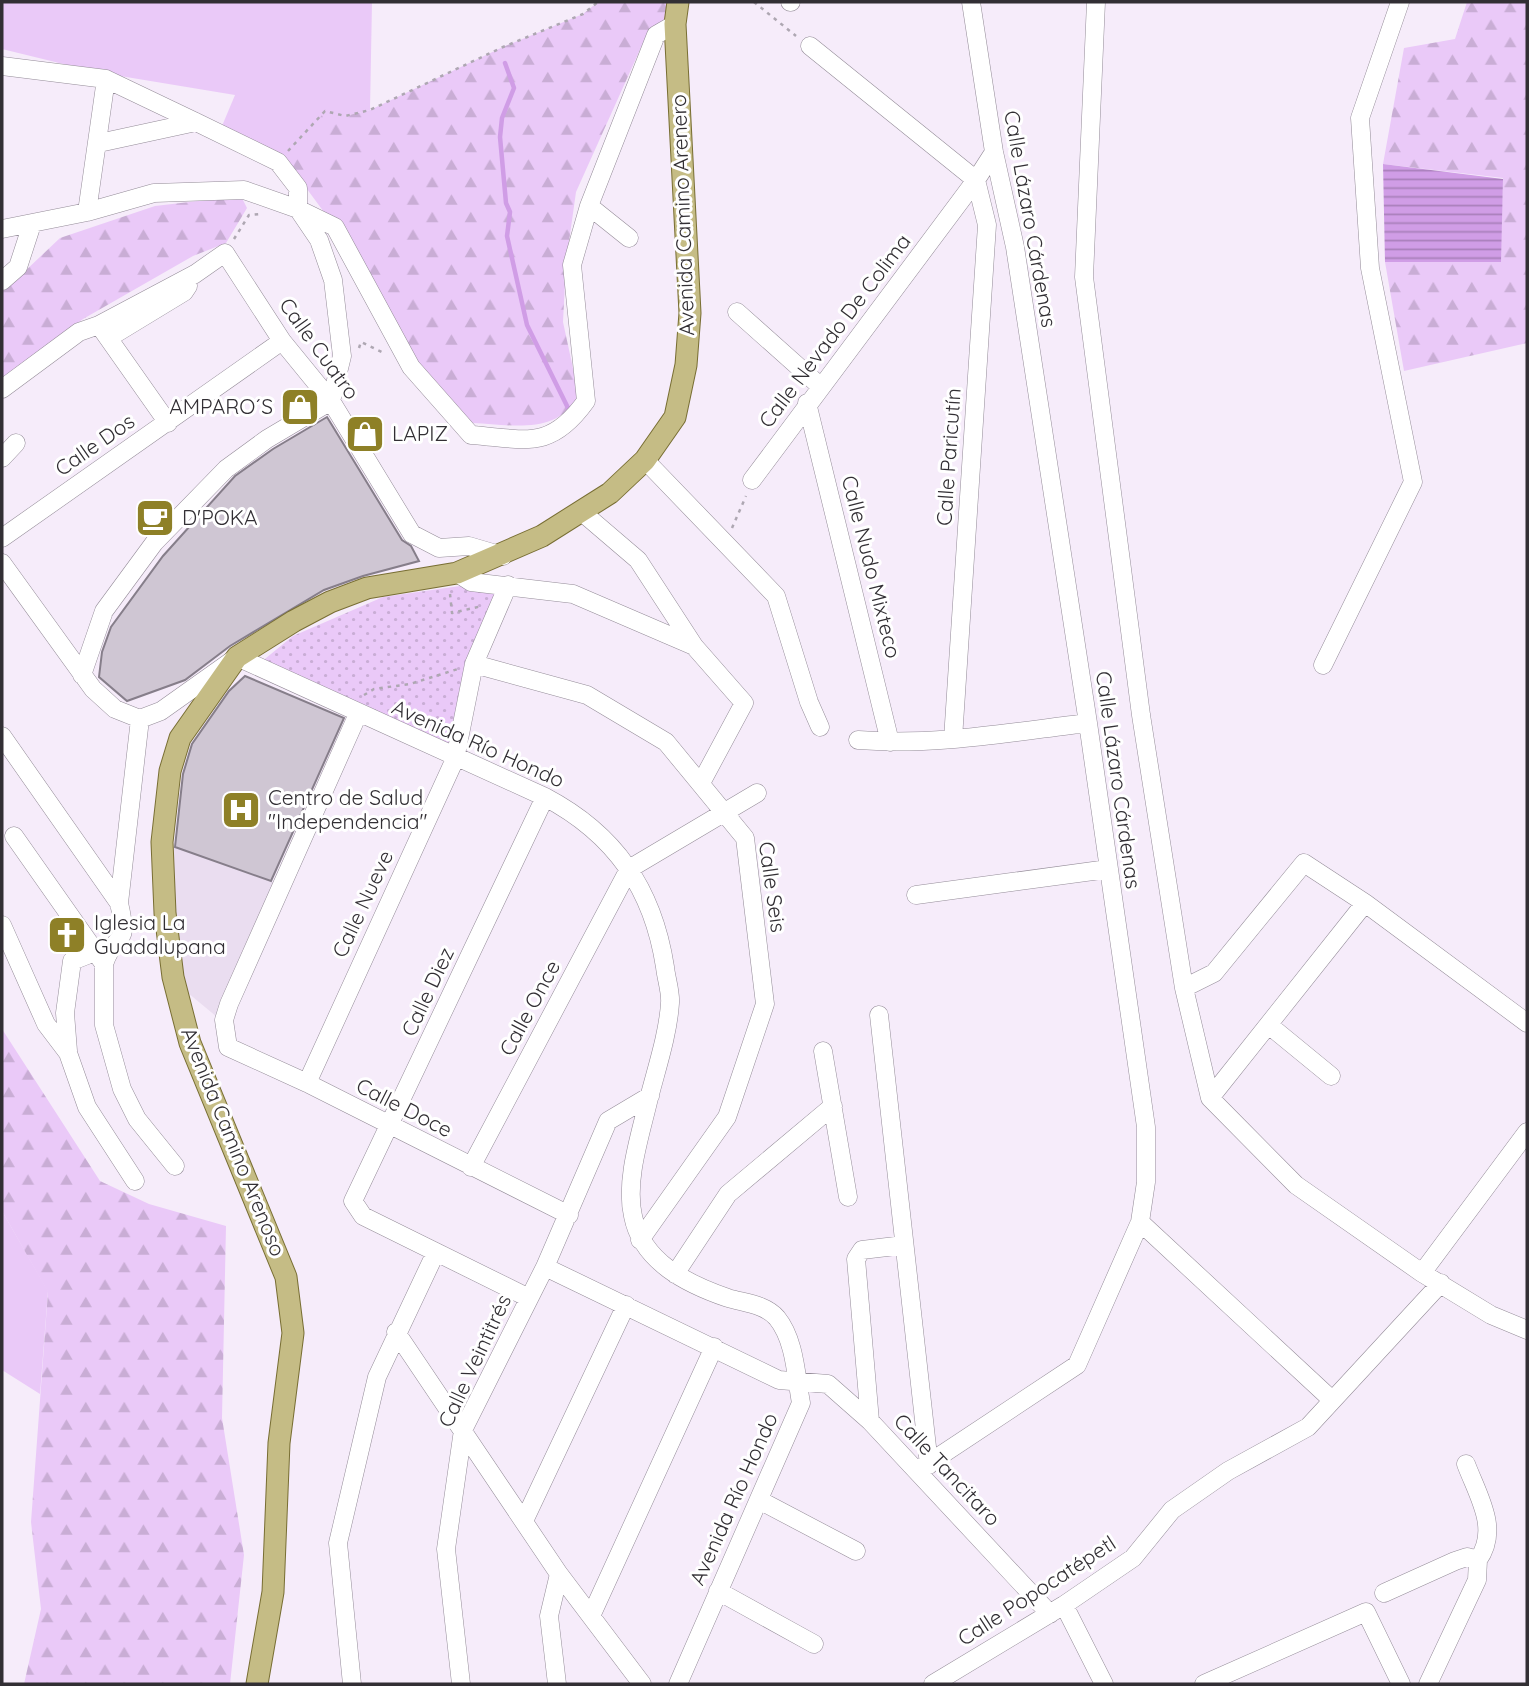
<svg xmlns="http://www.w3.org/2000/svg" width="1529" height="1686" viewBox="0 0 1529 1686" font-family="Quicksand,sans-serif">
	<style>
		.built { fill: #eaddf0 }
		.green { fill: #eac9f8 }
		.forest { fill: url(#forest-firs) }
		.park { fill: url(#park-dots) }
		.water { fill: url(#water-rules) }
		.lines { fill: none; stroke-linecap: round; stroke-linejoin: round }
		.stream { stroke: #d09de6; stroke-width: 4.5 }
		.building { fill: #cfc6d3; stroke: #867e8a; stroke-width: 2 }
		.minor-casing { stroke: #948c98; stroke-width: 19 }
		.major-casing { stroke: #786e33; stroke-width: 23 }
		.path { stroke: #aea7b2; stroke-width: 2.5; stroke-dasharray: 3.5 5; stroke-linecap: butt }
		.minor { stroke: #fff; stroke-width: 18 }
		.major { stroke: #c5bc85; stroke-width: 21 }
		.labels { text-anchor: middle; stroke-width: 6; stroke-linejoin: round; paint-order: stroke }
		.street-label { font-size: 21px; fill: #322f34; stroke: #fff }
		.poi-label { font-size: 21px; fill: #322f34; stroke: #fff; text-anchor: start }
	</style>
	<defs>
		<pattern id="forest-firs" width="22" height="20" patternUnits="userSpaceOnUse" patternTransform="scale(1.75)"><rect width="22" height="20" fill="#eac9f8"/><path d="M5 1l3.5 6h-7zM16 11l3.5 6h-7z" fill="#c9add5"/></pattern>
		<pattern id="park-dots" width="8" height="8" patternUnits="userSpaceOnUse" patternTransform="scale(1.75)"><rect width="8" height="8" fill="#eac9f8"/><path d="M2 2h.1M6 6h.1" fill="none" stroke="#c9add5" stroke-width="1.8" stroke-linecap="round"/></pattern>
		<pattern id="water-rules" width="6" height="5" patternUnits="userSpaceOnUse" patternTransform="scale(1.75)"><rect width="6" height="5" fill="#d09de6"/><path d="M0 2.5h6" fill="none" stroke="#a980bb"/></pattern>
	</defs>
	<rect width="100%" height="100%" fill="#f6ecfa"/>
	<path class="built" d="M171,846L276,883L217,1017L188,993L175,931Z"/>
	<path class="green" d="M2,2H372L370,110L345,116L287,162L222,126L235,95L96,72L2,49Z
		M2,1211L48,1291L40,1394L2,1370Z"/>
	<path class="forest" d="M598,2H673V12L647,34L576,192L566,263L563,322L579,396C556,435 513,425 473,423L411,367L335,227L287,162L325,111L345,116L370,110L503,47L583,14Z
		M1467,2H1527V343L1404,371L1385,262H1500L1503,178L1383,164L1404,48L1455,39Z
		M241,196L247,208L226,243L193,256L83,319L2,379V288L23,273L60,238L155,206Z
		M2,1029L100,1181L149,1204L226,1226L222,1418L244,1555L230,1684H24L41,1609L31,1522L48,1292L2,1211Z"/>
	<path class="park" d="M460,586L497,590L450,752L255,667L293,636L383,597Z"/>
	<path class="water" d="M1383,164L1503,179L1501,262H1385Z"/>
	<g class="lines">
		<path class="stream" d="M505,63L514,88L502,118L500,137L506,203L510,212L507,236L527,325L570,412"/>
	</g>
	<path class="building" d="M327,417L402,540L411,546L419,561L363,576L324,590L230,646L185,680L127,701L99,677L102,652L111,627L163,556L235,476L273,449Z
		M245,676L344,718L271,881L175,847L183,774L192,744L229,691Z"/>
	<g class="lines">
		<g class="minor-casing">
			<path id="minor" d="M790,2H791
				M1096,2L1084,277L1141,715L1184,988L1210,1098
				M810,46L976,180L987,225L953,739
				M2,66L106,79L196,122L278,162L298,188V209
				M99,143L196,122
				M589,206L629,238
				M87,212L106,79
				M2,229L87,212L154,193L244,190L298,209L335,227L411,367L471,435C526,439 550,451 586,401L572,265L589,206L656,35L675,24
				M2,281L18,267L32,224
				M737,312L820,386
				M99,325L168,423
				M110,337L184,292L188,286
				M2,389L79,332L99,325L195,274L225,253L282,341L331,401L412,534L439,548L469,546L503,556
				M807,403L890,742
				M2,458L16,443
				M645,460L776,596L809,702L820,727
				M752,480L976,180L994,152
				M583,513L638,560L694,646L744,703L701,783
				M2,538L282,341
				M2,563L93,689L115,709L140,719
				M457,573L471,582L573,594L694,646
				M474,664L587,695L666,742L745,838L765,1004L727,1117L640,1240
				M1323,665L1413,482L1370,268L1360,118L1400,2
				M82,675L104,611L154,543L226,469L267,439L331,401L342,356L333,280L319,240L298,209
				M358,714L229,1004L224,1020L228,1047L307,1083L569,1215
				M2,736L119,903C130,951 116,928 104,964
				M858,740C935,746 1012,732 1088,723
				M14,836L104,964V1025L122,1089L137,1119L175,1166
				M916,895L1108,869
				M119,903L140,719L161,711L237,657L545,797C615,834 653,889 665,967C666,978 671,992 670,1003C668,1035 656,1070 648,1102C640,1136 625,1181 633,1216C642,1262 687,1284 728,1298C744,1303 765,1304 777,1318C795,1340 796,1376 801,1403L678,1684
				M2,925L46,1024L68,1053L87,1107L135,1181
				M1184,988L1214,973L1304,863L1365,903L1527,1023
				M879,1015L929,1465
				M1270,1026L1331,1076
				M68,1051L65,1013L72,961L95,952
				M823,1051L848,1197
				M307,1083L455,759L474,664L508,585
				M1210,1098L1296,1185L1422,1273L1491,1315L1527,1330
				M1210,1098L1365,903
				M471,1167L629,869L757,793
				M1140,1222L1332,1400
				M545,1267L779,1380L828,1384L870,1421L1050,1614
				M1422,1273L1527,1132
				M675,1274L728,1194L833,1106
				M529,1298L363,1216L353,1201L545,797
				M396,1332L559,1574L642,1684
				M870,1421L856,1259L862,1250L904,1245
				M1466,1464C1478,1496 1500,1529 1478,1560
				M917,1471L1077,1365L1140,1222L1146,1182V1127L1088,723L1015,247L994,152L971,2
				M759,1500L856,1551
				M524,1521L626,1305
				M718,1591L814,1644
				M1384,1593L1455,1561L1467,1557L1478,1560
				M1064,1605L1104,1684
				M591,1616L714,1347
				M352,1684L338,1543L377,1377L435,1254
				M461,1684L446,1549L463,1430L545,1267L608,1121L650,1096
				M557,1684L549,1616L559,1574
				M933,1684L1064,1605L1133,1558L1172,1510L1228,1471L1308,1427L1441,1283
				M1204,1684L1366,1612L1401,1684
				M1428,1684L1477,1580L1478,1560"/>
		</g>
		<g class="major-casing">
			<path id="major" d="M257,1684L273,1592L279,1443L293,1333L286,1277L190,1043L173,977L165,913L162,842L170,771L180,738L237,657L294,621L330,602L367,588L457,573L542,536L610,493L645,460L675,417L686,365L690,313L675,24L678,2"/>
		</g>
		<path class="path" d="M754,2L796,36
			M288,151L325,111L345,116L370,110L503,47L583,14L598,2
			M234,239L249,215L260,214
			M359,348L361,342L384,353
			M732,528L746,496
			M450,594L452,613L482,606
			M364,695L374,689L410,684L458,669"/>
		<use href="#minor" class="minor"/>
		<use href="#major" class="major"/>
	</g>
	<defs>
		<g id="shop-square" transform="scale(2.0125)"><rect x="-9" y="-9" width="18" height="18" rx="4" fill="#8e8027" stroke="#fff"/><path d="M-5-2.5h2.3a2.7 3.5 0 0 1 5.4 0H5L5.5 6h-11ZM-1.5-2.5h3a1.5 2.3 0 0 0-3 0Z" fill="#fff"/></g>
		<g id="cafe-square" transform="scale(2.0125)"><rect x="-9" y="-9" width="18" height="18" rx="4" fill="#8e8027" stroke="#fff"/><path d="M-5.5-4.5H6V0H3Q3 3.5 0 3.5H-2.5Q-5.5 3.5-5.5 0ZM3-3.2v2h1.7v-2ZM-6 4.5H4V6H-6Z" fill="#fff"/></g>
		<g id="hospital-square" transform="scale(2.0125)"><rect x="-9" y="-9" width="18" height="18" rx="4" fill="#8e8027" stroke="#fff"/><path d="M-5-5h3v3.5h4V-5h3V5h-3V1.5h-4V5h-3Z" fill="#fff"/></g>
		<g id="church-square" transform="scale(2.0125)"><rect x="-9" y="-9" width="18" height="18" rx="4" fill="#8e8027" stroke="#fff"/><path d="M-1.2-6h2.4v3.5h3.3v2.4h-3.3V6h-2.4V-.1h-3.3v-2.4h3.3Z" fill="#fff"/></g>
	</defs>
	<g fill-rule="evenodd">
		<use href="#shop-square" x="300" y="407"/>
		<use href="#shop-square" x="365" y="434"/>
		<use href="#cafe-square" x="155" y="518"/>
		<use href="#hospital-square" x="241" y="810"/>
		<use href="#church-square" x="67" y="935"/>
	</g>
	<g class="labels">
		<g class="street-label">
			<text transform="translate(683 215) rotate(-92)" y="7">Avenida Camino Arenero</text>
			<text transform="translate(1030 219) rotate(80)" y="7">Calle Lázaro Cárdenas</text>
			<text transform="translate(835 331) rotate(-53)" y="7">Calle Nevado De Colima</text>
			<text transform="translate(319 349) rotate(54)" y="7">Calle Cuatro</text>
			<text transform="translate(95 445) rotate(-35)" y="7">Calle Dos</text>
			<text transform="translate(949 457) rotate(-86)" y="7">Calle Paricutín</text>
			<text transform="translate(871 567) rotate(76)" y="7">Calle Nudo Mixteco</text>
			<text transform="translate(478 744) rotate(24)" y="7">Avenida Río Hondo</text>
			<text transform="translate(1118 780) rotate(82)" y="7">Calle Lázaro Cárdenas</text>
			<text transform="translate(772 887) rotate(82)" y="7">Calle Seis</text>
			<text transform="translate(363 904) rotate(-65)" y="7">Calle Nueve</text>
			<text transform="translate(428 992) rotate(-65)" y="7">Calle Diez</text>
			<text transform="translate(530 1008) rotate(-62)" y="7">Calle Once</text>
			<text transform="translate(404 1108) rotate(27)" y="7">Calle Doce</text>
			<text transform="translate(233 1142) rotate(68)" y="7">Avenida Camino Arenoso</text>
			<text transform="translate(475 1361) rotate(-65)" y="7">Calle Veintitrés</text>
			<text transform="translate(947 1470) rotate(47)" y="7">Calle Tancitaro</text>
			<text transform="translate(734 1499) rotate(-66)" y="7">Avenida Río Hondo</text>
			<text transform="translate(1037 1591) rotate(-33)" y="7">Calle Popocatépetl</text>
		</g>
		<g class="poi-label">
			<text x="273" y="414" text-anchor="end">AMPARO´S</text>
			<text x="392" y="441">LAPIZ</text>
			<text x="182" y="525">D'POKA</text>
			<text x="268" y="805">Centro de Salud<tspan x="268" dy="24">"Independencia"</tspan></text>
			<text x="94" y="930">Iglesia La<tspan x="94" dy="24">Guadalupana</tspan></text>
		</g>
	</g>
	<rect width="1529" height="1686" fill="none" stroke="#322f34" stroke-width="7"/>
</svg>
